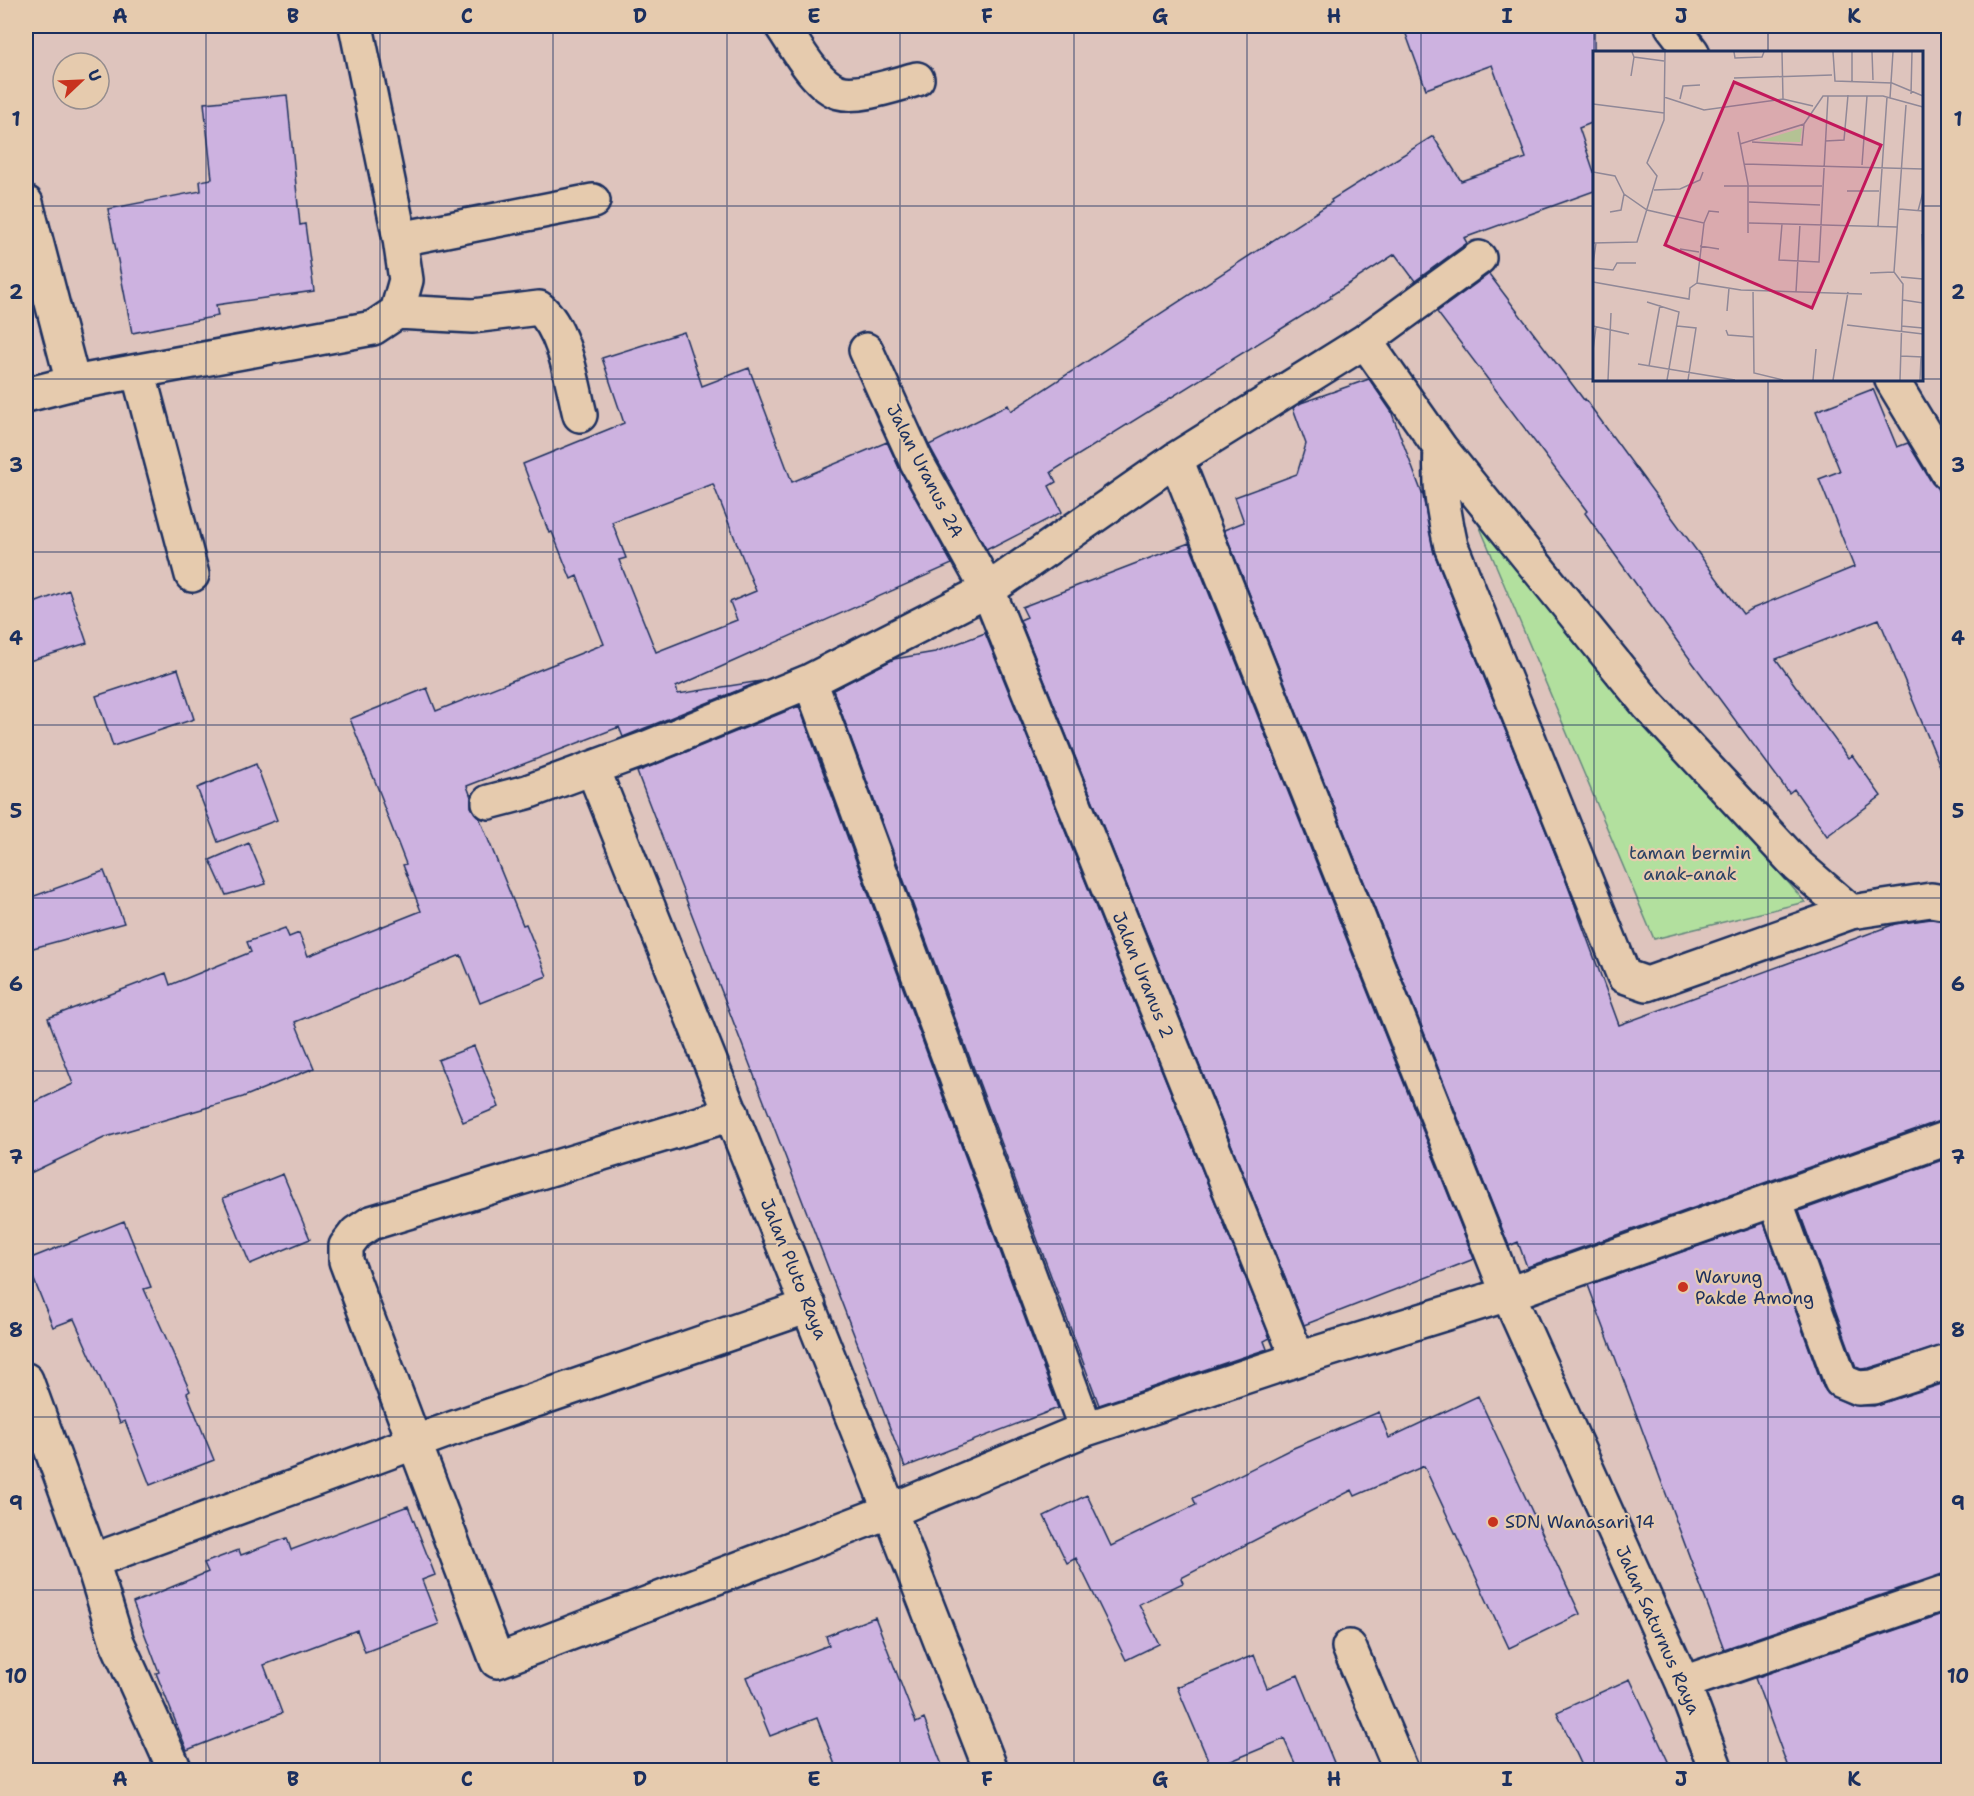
<svg xmlns="http://www.w3.org/2000/svg" width="1974" height="1796" viewBox="0 0 1974 1796" font-family="'Shantell Sans',sans-serif">
	<style>
		.green { fill: #b2e09e; stroke: #66887e; stroke-width: 1.5 }
		.building { fill: #cdb2e0; stroke: #1b2f5e; stroke-width: 1.5; fill-rule: evenodd }
		.lines { fill: none; stroke-linecap: round; stroke-linejoin: round }
		.minor-casing { stroke: #1b2f5e; stroke-width: 38 }
		.minor { stroke: #e6cbae; stroke-width: 33 }
		.grid { fill: none; stroke: #1b2f5e; stroke-width: 1.5; stroke-opacity: 0.55 }
		.poi-dot { fill: #c8321e; stroke: #e6cbae; stroke-width: 2 }
		.labels { text-anchor: middle; stroke-width: 4.5; stroke-linejoin: round; paint-order: stroke }
		.street-label { font-size: 18px; fill: #1b2f5e; stroke: #e6cbae }
		.park-label { font-size: 18px; fill: #2a4164; stroke: #e6cbae }
		.poi-label { font-size: 18px; fill: #1b2f5e; stroke: #e6cbae; text-anchor: start }
		.inset-road { fill: none; stroke: #908897; stroke-width: 1.5 }
		.view { fill: #c2185b; fill-opacity: 0.15; stroke: #c2185b; stroke-width: 3 }
		.inset-edge { fill: none; stroke: #1b2f5e; stroke-width: 3 }
		.neatline { fill: none; stroke: #1b2f5e; stroke-width: 2 }
		.grid-label { font-size: 20px; text-anchor: middle; font-weight: bold; fill: #1b2f5e }
	</style>
	<rect width="100%" height="100%" fill="#dec4bd"/>
	<filter id="ink" filterUnits="userSpaceOnUse"><feTurbulence type="fractalNoise" baseFrequency=".0167" numOctaves="2"/><feDisplacementMap in="SourceGraphic" scale="12" xChannelSelector="R" yChannelSelector="G"/><feConvolveMatrix kernelMatrix="1 2 1 2 8 2 1 2 1" color-interpolation-filters="sRGB"/></filter>
	<g filter="url(#ink)">
		<path class="green" d="M1476,518L1805,902L1654,939Z"/>
		<path class="building" d="M1403,26H1594V122L1579,128L1594,172V191L1464,238L1467,243L1415,281L1395,254L1330,296L1331,298L1051,472L1056,482L1049,486L1062,512L992,548V546L986,549L929,445L1008,405L1011,411L1332,202L1331,200L1433,136L1461,181L1526,158L1492,65L1426,89Z
			M287,95L300,225L305,224L314,291L216,305L218,316L132,333L108,209L201,191L200,181L212,179L204,103Z
			M1489,274L1584,400L1585,399L1743,614L1749,610L1854,567L1819,479L1840,471L1816,411L1873,389L1897,447L1908,443L1932,483L1937,488L1948,516V785L1879,619L1776,659L1848,758L1852,755L1881,796L1827,836L1794,789L1789,793L1687,655L1585,513L1587,511L1437,312Z
			M684,332L702,386L749,368L792,482L887,442L901,472L952,564L676,687L678,694L761,681L623,737L619,727L467,786L471,797V807L479,817L523,925L526,924L547,976L480,1003L461,955L295,1022L314,1068L243,1097L106,1137L26,1175V1106L73,1084L48,1018L166,973L170,985L251,952L247,942L285,928L289,937L299,933L308,956L421,911L403,865L406,864L382,802L383,801L350,719L427,688L436,711L604,644L577,576L571,579L552,532L549,533L523,464L624,423L602,358ZM713,484L756,591L730,602L737,620L656,652L619,560L626,558L612,522Z
			M1369,379L1391,411L1423,496L1434,553L1566,881L1619,1025L1895,924L1931,919L1944,921L1948,935V1120H1942L1527,1267L1518,1242L1509,1246L1224,530L1244,522L1235,497L1297,474L1306,444L1293,408L1301,403Z
			M1189,543L1474,1259L1304,1325L1020,620L1027,617L1022,607Z
			M69,590L87,643L26,662V606Z
			M985,633L1270,1338L1264,1341L1267,1349L1099,1405L833,690L894,659L935,652Z
			M178,669L194,719L113,746L96,696Z
			M799,706L1058,1408L905,1467L637,772Z
			M256,764L277,820L218,842L197,788Z
			M249,843L266,884L226,895L210,860Z
			M104,871L124,923L26,950V899Z
			M474,1046L499,1107L463,1122L438,1060Z
			M1948,1158V1344L1869,1368L1861,1369L1856,1367L1799,1211Z
			M283,1174L310,1239L250,1264L223,1198Z
			M124,1221L151,1287L144,1289L190,1391L187,1393L214,1460L150,1485L125,1421L120,1423L74,1319L53,1327L26,1260Z
			M1764,1223L1823,1387L1828,1394L1851,1405L1874,1406L1948,1382V1574H1942L1724,1649L1588,1285Z
			M1478,1396L1580,1614L1509,1648L1424,1466L1355,1496L1352,1490L1181,1578L1183,1583L1139,1604L1159,1644L1126,1660L1076,1558L1067,1563L1044,1516L1087,1495L1111,1546L1196,1505L1193,1498L1291,1449L1379,1412L1389,1438Z
			M408,1506L435,1575L422,1580L439,1624L365,1652L357,1630L264,1665L282,1713L187,1750L156,1673L159,1672L133,1603L208,1572L204,1563L239,1550L241,1555L287,1538L291,1550Z
			M1948,1612V1770H1789L1755,1678Z
			M875,1617L916,1723L924,1719L944,1770H837L817,1718L770,1736L746,1677L829,1645L826,1636Z
			M1254,1655L1267,1688L1298,1675L1337,1770H1298L1284,1739L1212,1769L1177,1687Z
			M1630,1679L1672,1770H1584L1557,1712Z"/>
		<g class="lines">
			<g class="minor-casing">
				<path id="minor" d="M782,26C795,45 816,85 839,92C859,98 897,84 917,79
					M1672,26L1692,52
					M26,203L73,383
					M400,239L593,201
					M397,312L473,316L539,308C565,329 572,383 580,415
					M1365,341L1441,449L1649,706L1798,866L1851,912L1931,900L1948,903
					M866,350L917,463L988,590L1298,1359
					M138,371L192,575
					M1892,380L1948,473
					M26,395L73,383L373,328L397,312L406,280L400,239L356,26
					M1441,449C1439,485 1443,510 1451,546L1624,976L1647,984L1851,912
					M1176,459L1508,1294L1683,1683L1716,1770
					M810,681L1086,1429
					M593,769L890,1511L991,1770
					M489,802L527,792L647,748L810,681L988,590L1176,459L1365,341L1479,258
					M732,1114L371,1223L356,1233L346,1246V1261L497,1661L890,1511L1086,1429L1298,1359L1508,1294L1948,1138
					M1775,1200L1841,1381L1858,1388L1873,1387L1948,1362
					M26,1380L92,1561L117,1642L175,1770
					M92,1561L454,1428L809,1306
					M1349,1647L1401,1770
					M1683,1683L1948,1592"/>
			</g>
			<use href="#minor" class="minor"/>
		</g>
	</g>
	<path class="grid" d="M206,26V1770M380,26V1770M553,26V1770M727,26V1770M900,26V1770M1074,26V1770M1247,26V1770M1421,26V1770M1594,26V1770M1768,26V52M26,206H1594M1922,206H1948M26,379H1594M1922,379H1948M1768,380V1770M26,552H1948M26,725H1948M26,898H1948M26,1071H1948M26,1244H1948M26,1417H1948M26,1590H1948"/>
	<g class="poi-dot">
		<circle cx="1683" cy="1287" r="6"/>
		<circle cx="1493" cy="1522" r="6"/>
	</g>
	<g class="labels">
		<g class="street-label">
			<text transform="translate(925 471) rotate(63)" y="6">Jalan Uranus 2A</text>
			<text transform="translate(1143 975) rotate(68)" y="6">Jalan Uranus 2</text>
			<text transform="translate(794 1269) rotate(68)" y="6">Jalan Pluto Raya</text>
			<text transform="translate(1658 1630) rotate(66)" y="6">Jalan Saturnus Raya</text>
		</g>
		<g class="park-label">
			<text x="1690" y="859">taman bermin<tspan x="1690" dy="21">anak-anak</tspan></text>
		</g>
		<g class="poi-label">
			<text x="1695" y="1283">Warung<tspan x="1695" dy="21">Pakde Among</tspan></text>
			<text x="1505" y="1528">SDN Wanasari 14</text>
		</g>
	</g>
	<g transform="translate(1593 51)">
		<rect width="330" height="330" fill="#dec4bd"/>
		<path d="M209,77L207,91L166,90Z" fill="#b2e09e"/>
		<path class="inset-road" d="M39,1L41,6L71,10M141,1L142,7L169,6L171,1M189,1L190,48M240,1L242,30L299,32L330,45M259,1V31M279,1L280,29M38,25L41,6M141,27L239,24M318,43L319,1M71,46L111,59L190,48L220,55M297,47L300,1M87,48L90,35L107,34M0,53L71,62M145,81L155,133V182M232,90L251,89L255,44M159,91L209,94L211,73M147,93L211,73L230,45H290L330,56M151,113L330,118M269,114L274,45M0,121L22,125L31,143L54,159L111,172L104,232L148,239L269,243M131,135H229M61,139L87,138L107,129L110,121M254,140H286M156,151L227,154M306,158L330,160M325,160L330,141M17,161L28,159L31,143M111,172L116,160L126,161M156,172L304,176M189,173L186,209L226,211L235,45M285,175L294,46M329,183L330,207M0,192L44,191L64,125L54,112L71,69L72,1M107,195L126,198M87,198L106,201M0,213L3,192M0,217L20,219L24,212H43M277,222L301,221M308,226L330,228M0,231L96,248L97,237L104,232M160,239L161,322L190,329M203,241L207,173M310,249L330,252M54,251L86,261L74,329M134,260L136,237M254,274L330,283M0,275L36,283M84,275L103,277L95,329M308,275L330,277M133,279L135,284L161,286M0,299L3,276M308,305L330,306M45,313L142,329M56,315L67,254M15,329L18,262M220,329L223,298M240,329L255,241M307,329L310,233L301,221L313,54M327,329L328,306"/>
		<path class="view" d="M141,31L288,94L219,257L72,194Z"/>
		<rect width="330" height="330" class="inset-edge"/>
	</g>
	<rect width="1974" height="1796" fill="none" stroke="#e6cbae" stroke-width="66"/>
	<g transform="translate(81 81) rotate(67)"><circle r="28" fill="#e6cbae" stroke="#958d8e" stroke-width="1.5"/>
	<path d="M0-4.5L10 22L0 15L-10 22Z" fill="#c8321e"/>
	<text y="-9" font-size="16" font-weight="bold" text-anchor="middle" fill="#1b2f5e">U</text>
	</g>
	<rect x="33" y="33" width="1908" height="1730" class="neatline"/>
	<g class="grid-label">
		<text x="120" y="23">A</text>
		<text x="293" y="23">B</text>
		<text x="467" y="23">C</text>
		<text x="640" y="23">D</text>
		<text x="814" y="23">E</text>
		<text x="987" y="23">F</text>
		<text x="1160" y="23">G</text>
		<text x="1334" y="23">H</text>
		<text x="1507" y="23">I</text>
		<text x="1681" y="23">J</text>
		<text x="1854" y="23">K</text>
		<text x="16" y="126">1</text>
		<text x="1958" y="126">1</text>
		<text x="16" y="299">2</text>
		<text x="1958" y="299">2</text>
		<text x="16" y="472">3</text>
		<text x="1958" y="472">3</text>
		<text x="16" y="645">4</text>
		<text x="1958" y="645">4</text>
		<text x="16" y="818">5</text>
		<text x="1958" y="818">5</text>
		<text x="16" y="991">6</text>
		<text x="1958" y="991">6</text>
		<text x="16" y="1164">7</text>
		<text x="1958" y="1164">7</text>
		<text x="16" y="1337">8</text>
		<text x="1958" y="1337">8</text>
		<text x="16" y="1510">9</text>
		<text x="1958" y="1510">9</text>
		<text x="16" y="1683">10</text>
		<text x="1958" y="1683">10</text>
		<text x="120" y="1786">A</text>
		<text x="293" y="1786">B</text>
		<text x="467" y="1786">C</text>
		<text x="640" y="1786">D</text>
		<text x="814" y="1786">E</text>
		<text x="987" y="1786">F</text>
		<text x="1160" y="1786">G</text>
		<text x="1334" y="1786">H</text>
		<text x="1507" y="1786">I</text>
		<text x="1681" y="1786">J</text>
		<text x="1854" y="1786">K</text>
	</g>
</svg>
